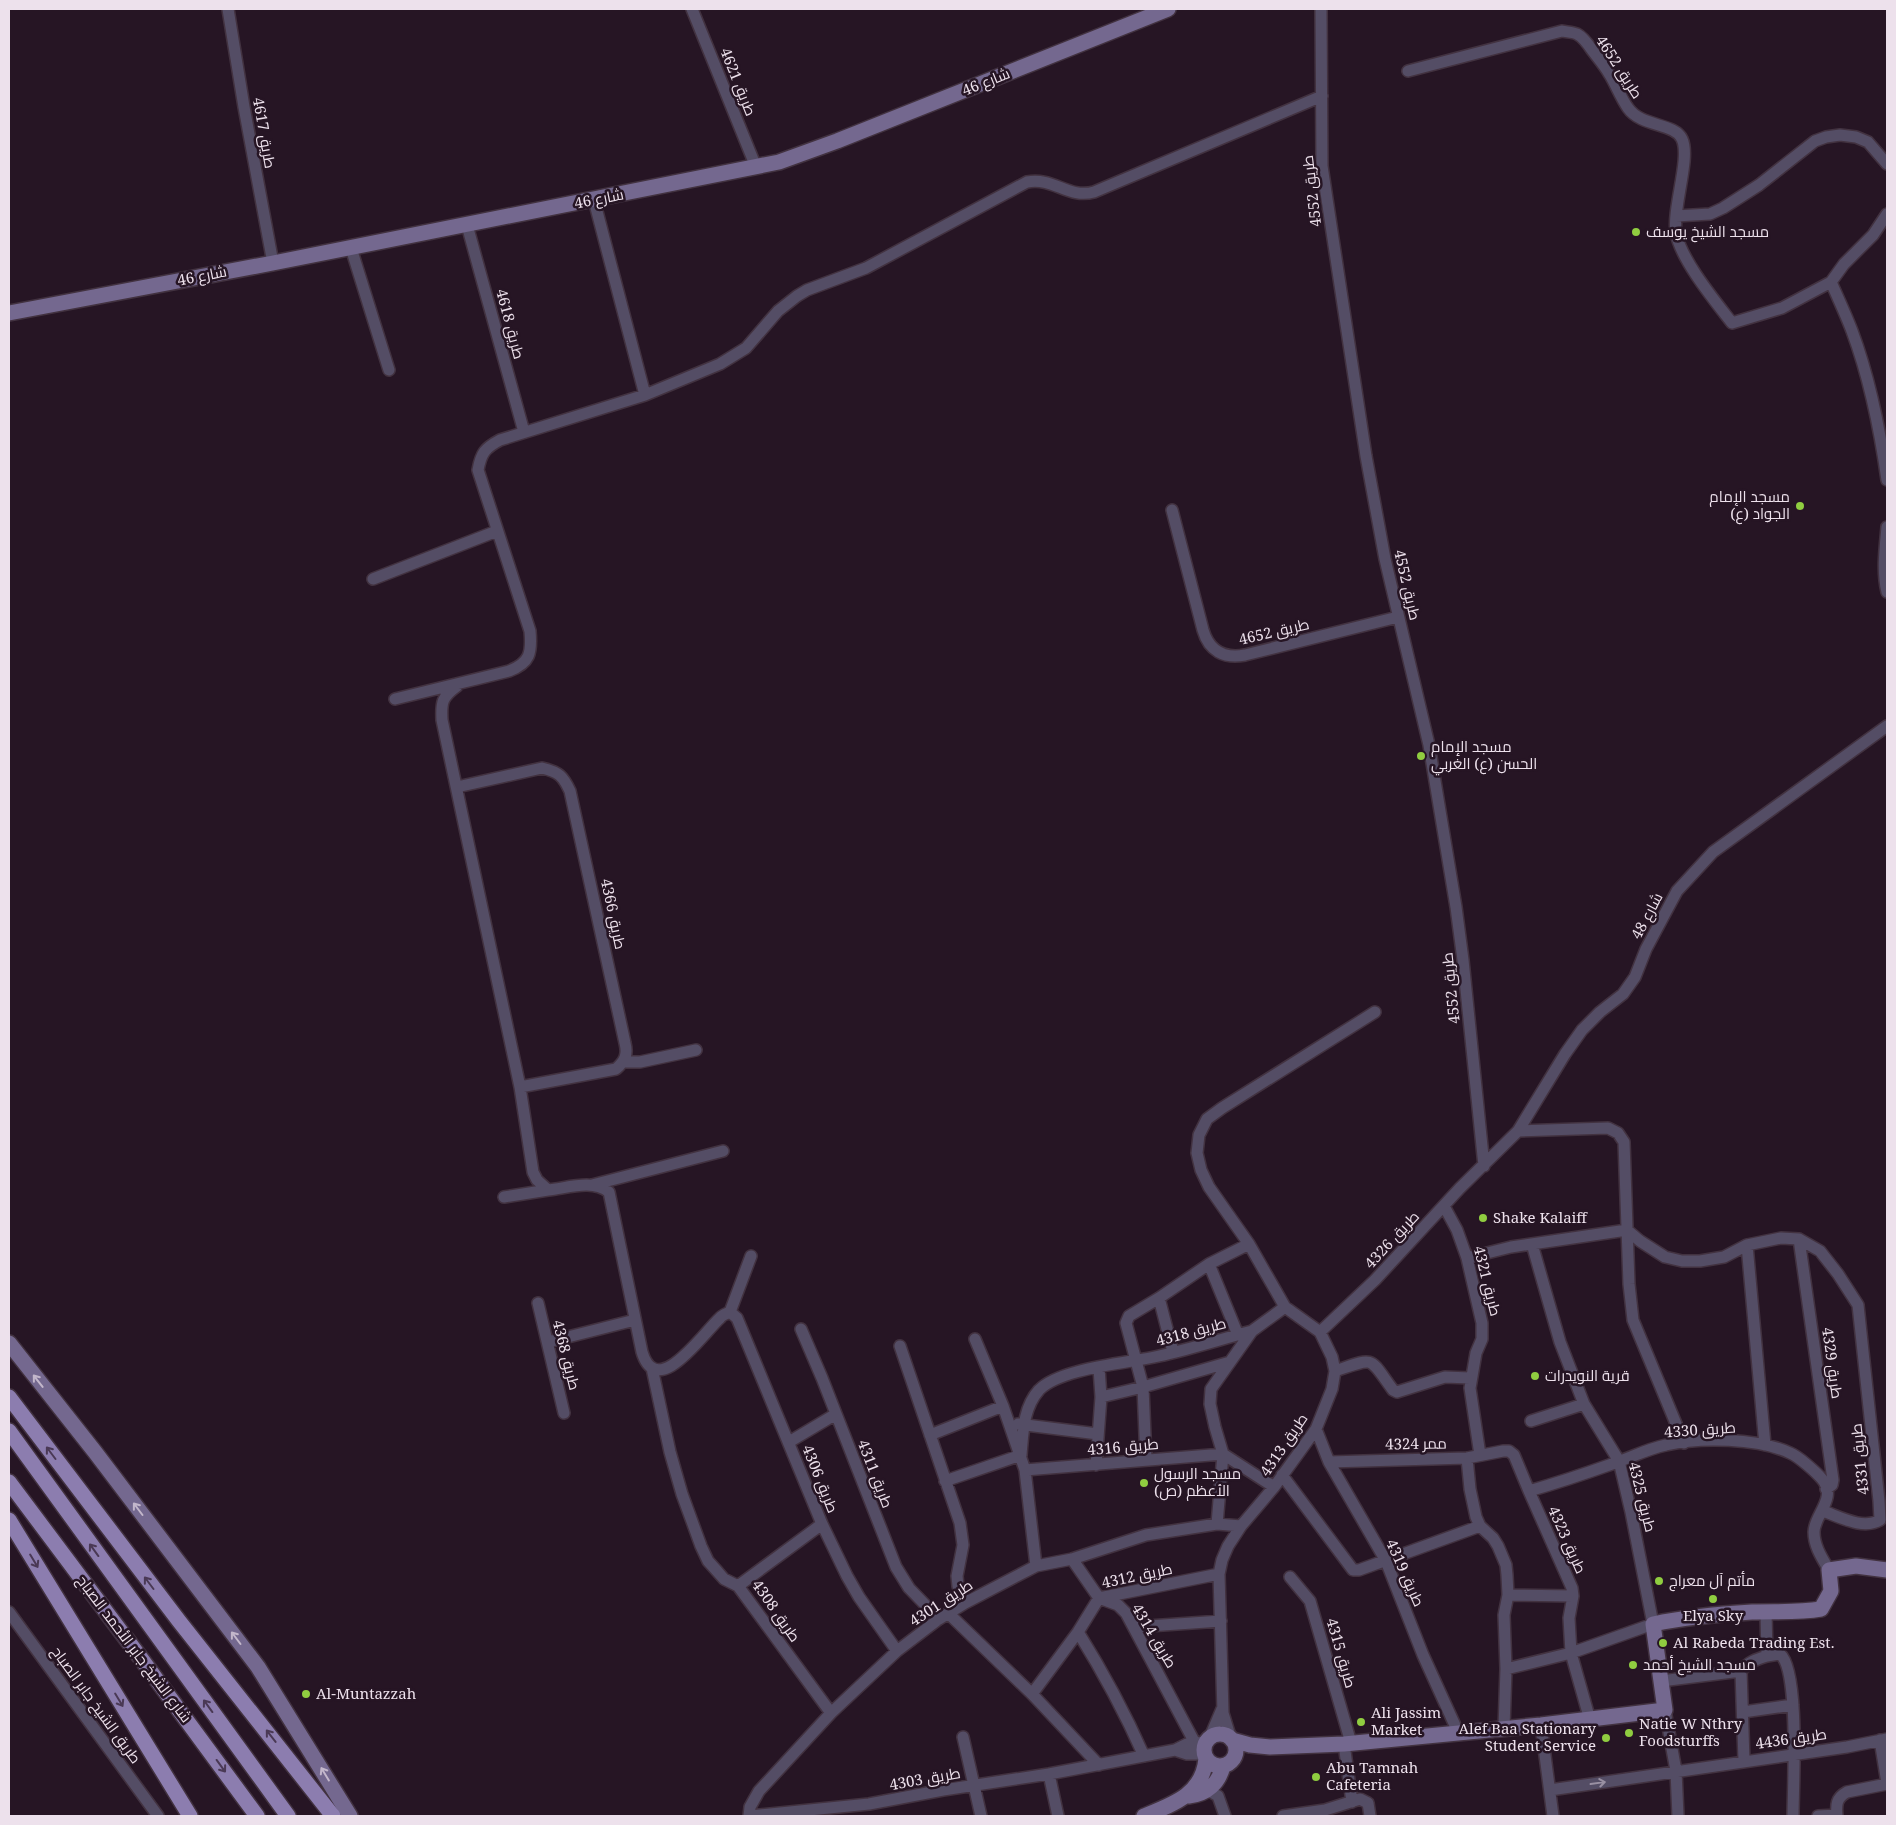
<svg xmlns="http://www.w3.org/2000/svg" width="1896" height="1825" viewBox="0 0 1896 1825" font-family="'Noto Serif',Cairo,serif">
	<style>
		.lines { fill: none; stroke-linecap: round; stroke-linejoin: round }
		.street-casing { stroke: #423240; stroke-width: 14 }
		.secondary-casing { stroke: #423240; stroke-width: 18 }
		.primary-casing { stroke: #423240; stroke-width: 18 }
		.street { stroke: #544d65; stroke-width: 11 }
		.secondary { stroke: #74688f; stroke-width: 15 }
		.primary { stroke: #8c7daf; stroke-width: 15 }
		.oneway { stroke: #c3b7cb }
		.oneway2 { stroke: #4a3955 }
		.oneway3 { stroke: #9990a2 }
		.poi-dot { fill: #90cd40; stroke: #261524; stroke-width: 2 }
		.labels { text-anchor: middle; stroke-width: 5; stroke-linejoin: round; paint-order: stroke }
		.street-label { font-size: 15px; fill: #ede1ec; stroke: #261524 }
		.poi-label { font-size: 15px; fill: #ede1ec; stroke: #261524; text-anchor: start }
	</style>
	<rect width="100%" height="100%" fill="#261524"/>
	<g class="lines">
		<g class="street-casing">
			<path id="street" d="M228,9L244,107L273,263
				M692,9L756,167
				M1321,9L1322,166L1366,456L1385,559L1429,745L1456,907L1463,960L1484,1166
				M1408,71L1562,31C1566,32 1573,32 1577,34C1583,37 1588,44 1592,50C1598,58 1605,66 1610,75C1616,85 1621,98 1628,108C1641,127 1675,123 1682,139C1691,158 1672,208 1676,233C1681,260 1715,301 1732,323L1782,308L1831,282L1844,264L1873,235L1887,214
				M594,200L645,395
				M1676,216L1710,214L1723,208L1759,185L1815,141L1826,137L1840,135L1856,137L1868,142L1887,164
				M467,225L524,432
				M351,248L389,370
				M1831,282C1838,298 1846,315 1852,331C1870,379 1880,430 1887,480
				M1172,510L1203,630C1209,651 1224,659 1245,655L1398,617
				M1887,527C1885,549 1882,571 1887,592
				M373,579L497,531
				M457,686C442,697 441,702 442,720L520,1087L533,1172L537,1180L548,1190C568,1188 592,1179 609,1192L642,1352C657,1402 704,1332 720,1318C722,1315 726,1314 730,1312L751,1256
				M395,699L509,671C530,663 532,653 530,631L478,470C481,453 485,448 500,440L645,395L720,364L746,348L778,311L797,296L807,290L866,268L1027,182C1054,177 1068,199 1094,192L1322,96
				M457,787L542,768C559,772 563,776 570,791L625,1043C628,1055 625,1061 616,1069L520,1087
				M624,1062H640L696,1050
				M1518,1131L1608,1128L1618,1133L1624,1142L1629,1284L1633,1320L1684,1443
				M592,1185L723,1151
				M504,1197L548,1190
				M1444,1206L1457,1230L1467,1258L1482,1323V1339L1476,1353L1470,1388L1480,1455
				M1627,1230L1640,1241L1665,1257L1682,1261H1700L1724,1257L1747,1245L1781,1238L1799,1239L1820,1251L1838,1274L1858,1305L1879,1501L1880,1520C1863,1530 1840,1517 1823,1511
				M1799,1239L1833,1480L1832,1485L1826,1489
				M1747,1245L1765,1445
				M1467,1258L1511,1247L1627,1230
				M1209,1264L1238,1335
				M1159,1298L1173,1352
				M538,1303L564,1413
				M730,1312L737,1318L822,1524L847,1576L859,1597L897,1651
				M801,1329L822,1378L896,1567L909,1588L939,1619
				M1320,1332L1375,1280L1460,1188L1518,1131L1565,1054L1582,1030L1600,1012L1623,994L1635,977L1646,949L1677,891L1713,852L1887,726
				M975,1339L1003,1406L1025,1470L1036,1566
				M548,1342L635,1320
				M900,1346L960,1523L963,1545L957,1576L958,1586L965,1603
				M652,1368L670,1452L682,1494L701,1546L708,1561L717,1571L724,1579L738,1586L831,1713
				M1335,1371C1376,1357 1368,1356 1393,1390L1397,1392L1445,1377L1470,1378
				M1101,1397L1143,1387L1230,1362
				M1531,1421L1584,1404
				M1018,1424L1098,1434
				M1316,1429L1329,1462L1386,1561L1423,1655L1458,1732
				M930,1435L1003,1406
				M789,1442L836,1414
				M1467,1458L1470,1489L1476,1517L1480,1526L1493,1538L1498,1546L1506,1565L1507,1575L1508,1595L1504,1615L1506,1669L1504,1728
				M1146,1460L1143,1387L1126,1323L1129,1316L1159,1298L1209,1264L1249,1244
				M1329,1462L1467,1458L1503,1451H1509L1514,1455L1529,1491L1572,1588L1573,1596L1569,1618L1571,1653L1590,1720
				M1096,1465L1101,1397L1099,1368
				M1025,1470L1223,1454L1217,1524
				M1282,1475L1353,1570H1359L1480,1526
				M945,1481L1021,1455C1023,1433 1023,1408 1039,1390C1060,1368 1129,1363 1159,1356C1191,1349 1221,1339 1252,1331
				M1274,1487L1223,1454L1215,1427L1210,1404L1211,1389L1252,1331L1285,1307
				M1529,1491C1557,1483 1584,1474 1612,1464C1630,1458 1647,1449 1666,1445C1700,1437 1758,1438 1790,1453C1798,1456 1816,1472 1822,1479C1838,1498 1814,1515 1814,1532C1814,1546 1822,1558 1829,1570
				M1072,1559L1099,1598L1118,1605L1126,1613L1195,1743
				M1290,1577L1310,1601L1351,1743
				M738,1586L822,1524
				M1508,1595L1573,1596
				M9,1612L158,1816
				M1766,1612L1767,1656L1780,1654C1800,1670 1793,1787 1793,1816
				M949,1614L1032,1694L1099,1765
				M1134,1627L1221,1621
				M1078,1632C1103,1672 1125,1713 1144,1756
				M1506,1669L1571,1653L1653,1624L1631,1512L1619,1461L1584,1404L1560,1342L1532,1244
				M1741,1671L1744,1761
				M1661,1681L1741,1671C1748,1662 1757,1659 1767,1656
				M1032,1694L1078,1632L1099,1598L1219,1574
				M1665,1710L1676,1771L1678,1816
				M1743,1712L1793,1705
				M1541,1725L1553,1816
				M963,1737L981,1816
				M1210,1737L1222,1709
				M1231,1739L1223,1713L1219,1574L1222,1560L1228,1546L1241,1526L1274,1487L1316,1429L1332,1389L1335,1371L1332,1357L1320,1332L1285,1307L1249,1244L1209,1187L1201,1170L1197,1153L1199,1135L1207,1119L1222,1108L1375,1012
				M1880,1740L1887,1783
				M1344,1744L1352,1802
				M1175,1750L1187,1754H1204
				M1049,1774L1058,1816
				M1208,1790L1218,1796L1225,1816
				M1550,1790L1847,1747L1887,1739
				M749,1816L750,1807L759,1791L831,1713L897,1651L939,1619L965,1603L1036,1566L1072,1559L1146,1535L1217,1524L1241,1526
				M750,1816L869,1804L943,1790L1049,1774L1175,1750L1187,1744L1206,1742
				M1283,1816L1325,1810L1360,1799L1368,1803L1370,1816
				M1818,1816L1837,1815
				M1837,1816C1836,1805 1836,1798 1847,1792L1887,1784"/>
		</g>
		<g class="secondary-casing">
			<path id="secondary" d="M9,313L273,263L779,162L837,141L1168,9
				M9,1343L95,1452L258,1667L350,1816
				M1204 1750a16 16 0 1 1 32 0a16 16 0 1 1-32 0Z
				M1232,1740L1250,1745L1270,1747L1344,1744L1541,1725L1665,1710L1653,1624C1686,1617 1718,1614 1752,1612C1775,1611 1798,1613 1821,1609L1831,1591L1829,1570L1856,1566L1887,1570
				M1189,1796C1207,1794 1219,1783 1223,1766
				M1144,1816C1174,1804 1203,1794 1206,1758"/>
		</g>
		<g class="primary-casing">
			<path id="primary" d="M9,1397L179,1621L333,1816
				M9,1431L288,1816
				M9,1482L140,1657L257,1816
				M9,1520L190,1816"/>
		</g>
		<use href="#street" class="street"/>
		<use href="#secondary" class="secondary"/>
		<use href="#primary" class="primary"/>
	</g>
	<defs><path id="oneway-shaft" d="M-6 0H5M1.5-3L5.5 0L1.5 3" fill="none" stroke-width="1.6" stroke-linecap="round" stroke-linejoin="round" transform="scale(1.25)"/></defs>
	<g class="oneway">
		<use href="#oneway-shaft" transform="translate(38 1381) rotate(-128)"/>
		<use href="#oneway-shaft" transform="translate(138 1509) rotate(-127)"/>
		<use href="#oneway-shaft" transform="translate(236 1638) rotate(-127)"/>
		<use href="#oneway-shaft" transform="translate(325 1774) rotate(-121)"/>
	</g>
	<g class="oneway2">
		<use href="#oneway-shaft" transform="translate(51 1453) rotate(-127)"/>
		<use href="#oneway-shaft" transform="translate(94 1550) rotate(-126)"/>
		<use href="#oneway-shaft" transform="translate(34 1561) rotate(59)"/>
		<use href="#oneway-shaft" transform="translate(149 1583) rotate(-127)"/>
		<use href="#oneway-shaft" transform="translate(119 1700) rotate(59)"/>
		<use href="#oneway-shaft" transform="translate(208 1706) rotate(-126)"/>
		<use href="#oneway-shaft" transform="translate(271 1736) rotate(-128)"/>
		<use href="#oneway-shaft" transform="translate(221 1766) rotate(54)"/>
	</g>
	<use class="oneway3" href="#oneway-shaft" transform="translate(1598 1783) rotate(-8)"/>
	<g class="poi-dot">
		<circle cx="1636" cy="232" r="5"/>
		<circle cx="1800" cy="506" r="5"/>
		<circle cx="1421" cy="756" r="5"/>
		<circle cx="1483" cy="1218" r="5"/>
		<circle cx="1535" cy="1376" r="5"/>
		<circle cx="1144" cy="1483" r="5"/>
		<circle cx="1659" cy="1581" r="5"/>
		<circle cx="1713" cy="1599" r="5"/>
		<circle cx="1663" cy="1643" r="5"/>
		<circle cx="1633" cy="1665" r="5"/>
		<circle cx="306" cy="1694" r="5"/>
		<circle cx="1361" cy="1722" r="5"/>
		<circle cx="1629" cy="1733" r="5"/>
		<circle cx="1606" cy="1738" r="5"/>
		<circle cx="1316" cy="1777" r="5"/>
	</g>
	<g class="labels">
		<g class="street-label">
			<text transform="translate(1619 67) rotate(57)" y="5">طريق 4652</text>
			<text transform="translate(738 82) rotate(68)" y="5">طريق 4621</text>
			<text transform="translate(986 82) rotate(-22)" y="5">شارع 46</text>
			<text transform="translate(264 133) rotate(80)" y="5">طريق 4617</text>
			<text transform="translate(1312 191) rotate(-97)" y="5">طريق 4552</text>
			<text transform="translate(599 199) rotate(-11)" y="5">شارع 46</text>
			<text transform="translate(202 276) rotate(-11)" y="5">شارع 46</text>
			<text transform="translate(510 324) rotate(75)" y="5">طريق 4618</text>
			<text transform="translate(1407 585) rotate(77)" y="5">طريق 4552</text>
			<text transform="translate(1274 632) rotate(-13)" y="5">طريق 4652</text>
			<text transform="translate(613 914) rotate(78)" y="5">طريق 4366</text>
			<text transform="translate(1647 916) rotate(-62)" y="5">شارع 48</text>
			<text transform="translate(1451 988) rotate(-96)" y="5">طريق 4552</text>
			<text transform="translate(1392 1240) rotate(-47)" y="5">طريق 4326</text>
			<text transform="translate(1487 1281) rotate(76)" y="5">طريق 4321</text>
			<text transform="translate(1191 1332) rotate(-15)" y="5">طريق 4318</text>
			<text transform="translate(566 1355) rotate(76)" y="5">طريق 4368</text>
			<text transform="translate(1832 1363) rotate(82)" y="5">طريق 4329</text>
			<text transform="translate(1700 1430) rotate(-4)" y="5">طريق 4330</text>
			<text transform="translate(1416 1444) rotate(-1)" y="5">ممر 4324</text>
			<text transform="translate(1284 1445) rotate(-56)" y="5">طريق 4313</text>
			<text transform="translate(1123 1447) rotate(-5)" y="5">طريق 4316</text>
			<text transform="translate(1860 1459) rotate(-96)" y="5">طريق 4331</text>
			<text transform="translate(875 1474) rotate(69)" y="5">طريق 4311</text>
			<text transform="translate(820 1479) rotate(68)" y="5">طريق 4306</text>
			<text transform="translate(1642 1497) rotate(76)" y="5">طريق 4325</text>
			<text transform="translate(1567 1540) rotate(66)" y="5">طريق 4323</text>
			<text transform="translate(1405 1573) rotate(66)" y="5">طريق 4319</text>
			<text transform="translate(1137 1576) rotate(-12)" y="5">طريق 4312</text>
			<text transform="translate(941 1603) rotate(-33)" y="5">طريق 4301</text>
			<text transform="translate(776 1611) rotate(55)" y="5">طريق 4308</text>
			<text transform="translate(1154 1636) rotate(59)" y="5">طريق 4314</text>
			<text transform="translate(134 1649) rotate(53)" y="5">شارع الشيخ جابر الأحمد الصباح</text>
			<text transform="translate(1341 1653) rotate(74)" y="5">طريق 4315</text>
			<text transform="translate(96 1705) rotate(54)" y="5">طريق الشيخ جابر الصباح</text>
			<text transform="translate(1791 1739) rotate(-8)" y="5">طريق 4436</text>
			<text transform="translate(925 1779) rotate(-10)" y="5">طريق 4303</text>
		</g>
		<g class="poi-label">
			<text x="1646" y="237">مسجد الشيخ يوسف</text>
			<text x="1790" y="502" text-anchor="end">مسجد الإمام<tspan x="1790" dy="17">الجواد (ع)</tspan></text>
			<text x="1431" y="752">مسجد الإمام<tspan x="1431" dy="17">الحسن (ع) الغربي</tspan></text>
			<text x="1493" y="1223">Shake Kalaiff</text>
			<text x="1545" y="1381">قرية النويدرات</text>
			<text x="1154" y="1479">مسجد الرسول<tspan x="1154" dy="17">الأعظم (ص)</tspan></text>
			<text x="1669" y="1586">مأتم آل معراج</text>
			<text x="1713" y="1621" text-anchor="middle">Elya Sky</text>
			<text x="1673" y="1648">Al Rabeda Trading Est.</text>
			<text x="1643" y="1670">مسجد الشيخ أحمد</text>
			<text x="316" y="1699">Al-Muntazzah</text>
			<text x="1371" y="1718">Ali Jassim<tspan x="1371" dy="17">Market</tspan></text>
			<text x="1639" y="1729">Natie W Nthry<tspan x="1639" dy="17">Foodsturffs</tspan></text>
			<text x="1596" y="1734" text-anchor="end">Alef Baa Stationary<tspan x="1596" dy="17">Student Service</tspan></text>
			<text x="1326" y="1773">Abu Tamnah<tspan x="1326" dy="17">Cafeteria</tspan></text>
		</g>
	</g>
	<rect width="1896" height="1825" fill="none" stroke="#ede1ec" stroke-width="20"/>
</svg>
